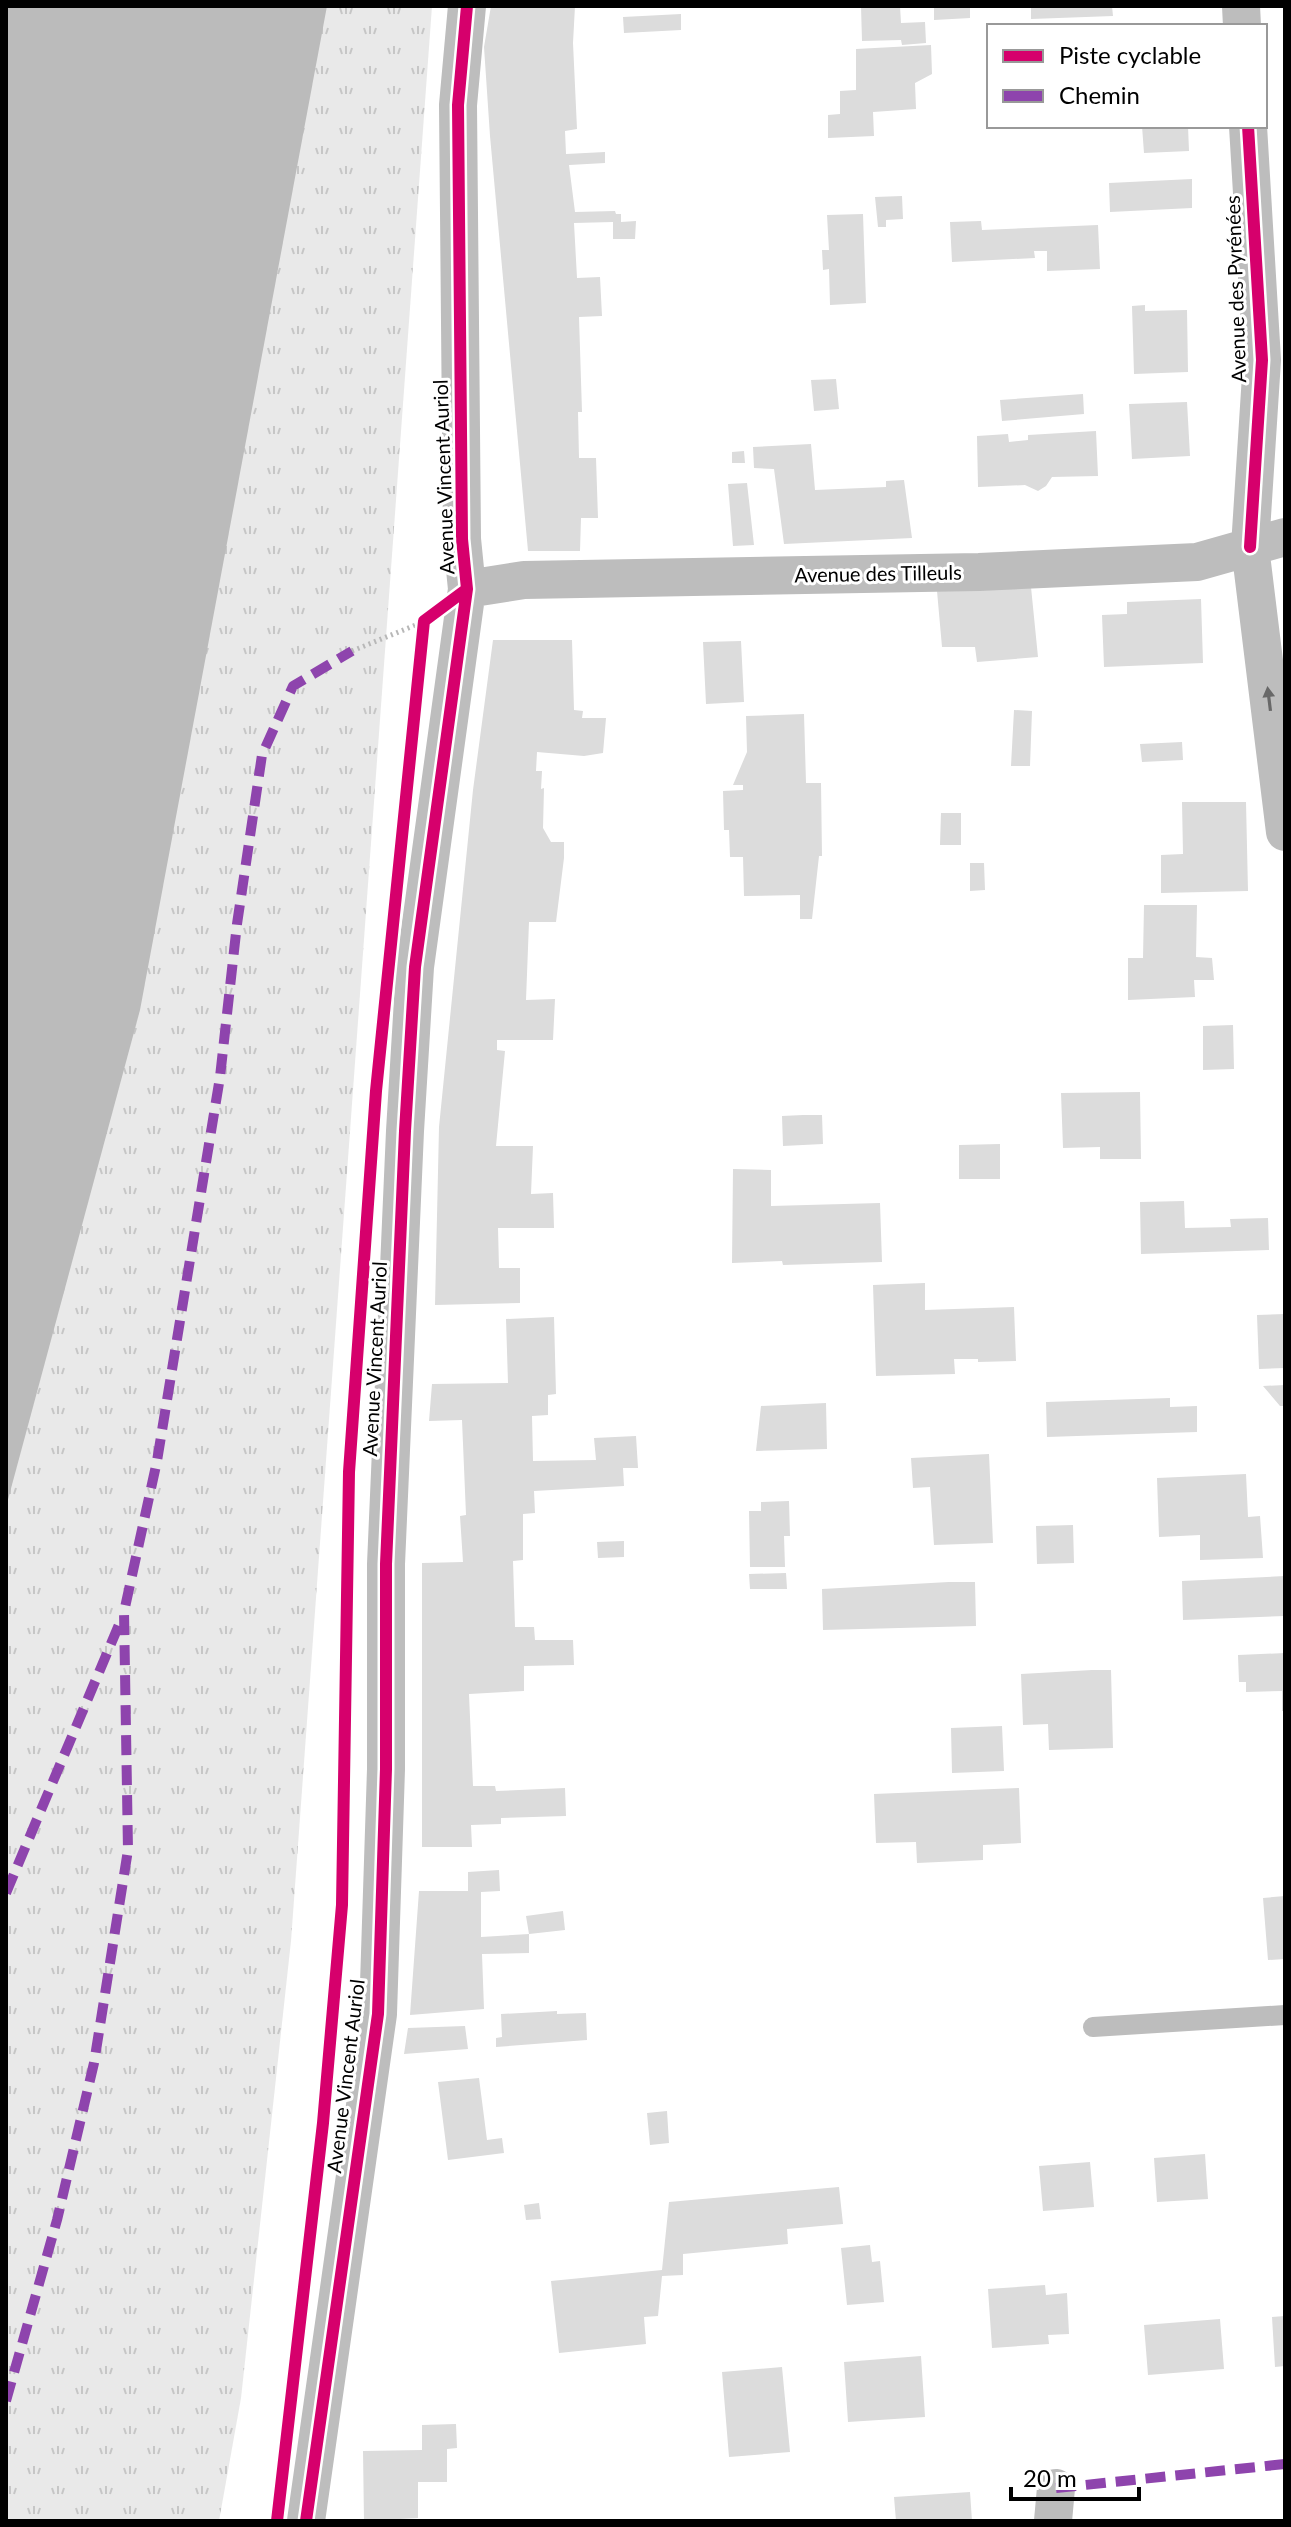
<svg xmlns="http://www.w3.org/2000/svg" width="1291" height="2527" viewBox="0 0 1291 2527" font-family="Lato,sans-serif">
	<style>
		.park { fill: url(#park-tufts) }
		.water { fill: #bbb }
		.building { fill: #dcdcdc }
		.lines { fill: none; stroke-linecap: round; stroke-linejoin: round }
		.path { stroke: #b8b8b8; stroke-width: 5; stroke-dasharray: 2 4; stroke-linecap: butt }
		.service { stroke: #bdbdbd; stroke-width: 20 }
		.minor { stroke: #bdbdbd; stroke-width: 38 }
		.quiet { stroke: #8e44ad; stroke-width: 10; stroke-dasharray: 20 10; stroke-linecap: butt }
		.cycleway-casing { stroke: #fff; stroke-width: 17 }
		.cycleway { stroke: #d6006c; stroke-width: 12 }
		.oneway { fill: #686868 }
		.labels { text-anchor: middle; stroke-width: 6; stroke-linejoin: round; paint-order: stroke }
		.street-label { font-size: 20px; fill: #000; stroke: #fff }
	</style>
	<defs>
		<pattern id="park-tufts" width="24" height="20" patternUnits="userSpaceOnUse" patternTransform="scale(2)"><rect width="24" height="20" fill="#e9e9e9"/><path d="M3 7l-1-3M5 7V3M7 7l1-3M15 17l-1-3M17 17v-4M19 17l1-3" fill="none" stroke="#c6c6c6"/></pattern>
	</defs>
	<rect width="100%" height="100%" fill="#fff"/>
	<path class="park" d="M323,6H432L291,1941L241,2398L219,2521H6V1388Z"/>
	<path class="water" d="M6,6H327L140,1010L6,1507Z"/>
	<path class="building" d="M491,6H575L573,43L577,129L565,131L566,154L605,152V163L569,165L575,212L615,211L616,214H621V222L636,221L635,239H613V222L574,223L577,278L600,277L602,316L579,317L582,412H578L579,458H596L598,518H581L580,551H528L490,136L484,47Z
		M861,6H900L901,23L925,22L926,43L902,45L901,40L862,41Z
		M934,6H970V18L934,20Z
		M1031,6H1112L1113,16L1031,19Z
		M681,14V30L624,33L623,17Z
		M931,45L932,74L915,83L916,109L873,112L874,136L828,138V115L840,114V91L856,90V49Z
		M1142,126H1188L1189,151L1144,153Z
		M1192,179V208L1110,212L1109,183Z
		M902,196L903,219L886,220V227H878L875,197Z
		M863,214L866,303L830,305L829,269L823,270L822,250H829L827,215Z
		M981,221L982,230L1098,225L1100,269L1047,271V251H1034L1035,258L952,262L950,222Z
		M1145,305V311L1187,310L1188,372L1134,374L1132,306Z
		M836,379L839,409L814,411L811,380Z
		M1083,394L1084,414L1002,421L1000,400Z
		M1187,402L1190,456L1132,459L1129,404Z
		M1096,431L1098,476L1052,477L1046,486L1038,491L1025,485L978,487L977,436L1008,434L1009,442L1028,440V435Z
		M811,444L815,490L886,487V481L904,480L912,538L784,544L774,469L754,468L753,447Z
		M744,451L745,463H732V452Z
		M747,483L754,545L733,546L728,484Z
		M1031,587L1038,657L977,662L975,647H942L937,591Z
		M1201,599L1203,663L1104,667L1102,615L1127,614V602Z
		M493,640H572L574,710L583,711L582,718H606L603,753L584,756L537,752L536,771H542L541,789L544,788L543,828L551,842H564V858L556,922H529L526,1000L555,999L553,1040H497V1050L505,1051L496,1146H533L531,1194L553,1193L554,1228H498L499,1268H520V1303L435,1305L439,1127L473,790Z
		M741,641L744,702L706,704L703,642Z
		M1014,710L1032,711L1030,766H1011Z
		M804,714L806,783H821L822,856H819L812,919H800V895L744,896L743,857H730L729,830H724L723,791L743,790V785H733L747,752L746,716Z
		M1182,742L1183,760L1142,762L1140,744Z
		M1182,802H1246L1248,891L1161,893V855L1183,854Z
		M941,813H961V845H940Z
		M970,863H984L985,890L970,891Z
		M1144,905H1197L1196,957L1212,958L1214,980H1194L1195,997L1128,1000V958H1143Z
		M1233,1025L1234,1069L1203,1070V1026Z
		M1140,1092L1141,1159H1100V1147L1063,1148L1061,1093Z
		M803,1115H822L823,1144L783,1146L782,1116Z
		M1000,1144V1179H959V1145Z
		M733,1169L771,1170V1206L880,1203L882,1262L783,1265L782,1261L732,1263Z
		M1184,1201L1185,1228L1231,1227L1230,1219L1268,1218L1269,1250L1141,1254L1140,1202Z
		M925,1283V1310L1014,1307L1016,1361L978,1362V1359H954L955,1374L876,1376L873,1285Z
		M1285,1314V1368L1259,1369L1257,1315Z
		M554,1317L556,1394L548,1395V1415L532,1416L533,1461L596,1460L594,1438L636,1436L638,1468H623L624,1486L534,1491L535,1513L523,1514V1560L513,1561L515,1627H534L535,1640H573L574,1665L524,1666V1691L469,1694L473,1786H495L496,1791L565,1788L566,1816L501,1818V1824L471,1825L472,1847H422V1563L463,1562L460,1516L466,1515L462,1420L429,1421L432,1384L508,1383L506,1319Z
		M1285,1385V1406H1280L1263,1386Z
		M1170,1398V1407L1197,1406V1432L1047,1437L1046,1402Z
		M826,1403L827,1449L756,1451L761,1406Z
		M989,1454L993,1543L934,1545L930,1487L913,1488L911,1458Z
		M1246,1474L1248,1517L1260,1516L1263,1558L1200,1560V1535L1159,1537L1157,1478Z
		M789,1501L790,1536H784L785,1567H750L749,1511H761V1502Z
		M1073,1525L1074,1563L1037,1564L1036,1526Z
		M624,1541V1557L598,1558L597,1542Z
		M786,1573L787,1589H750L749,1574Z
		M1285,1576V1616L1183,1620L1182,1581Z
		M949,1582H975L976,1626L823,1630L822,1589Z
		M1285,1653V1711H1282V1691L1246,1692V1682H1239L1238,1655Z
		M1092,1670H1111L1113,1748L1049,1750L1048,1724L1023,1725L1021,1674Z
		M1002,1726L1004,1771L952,1773L951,1728Z
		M1019,1788L1021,1843L983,1845V1860L917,1863L916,1842L876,1843L874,1794Z
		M499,1870L500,1891L481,1892V1937L529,1934V1953L482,1954L484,2009L410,2015L419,1891H468V1872Z
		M1285,1896V1959L1268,1960L1263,1898Z
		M563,1911L565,1930L529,1934L526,1916Z
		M557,2011V2014L586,2013L587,2040L496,2047V2038L502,2037L501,2014Z
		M465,2026L468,2049L404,2054L408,2028Z
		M479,2078L487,2140L502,2138L504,2153L448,2160L438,2082Z
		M667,2111L669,2143L650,2145L647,2113Z
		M1205,2154L1208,2199L1157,2202L1154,2158Z
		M1090,2162L1094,2207L1043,2211L1039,2166Z
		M839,2187L843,2224L787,2229L788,2244L683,2254V2275L662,2276L658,2316L644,2317L646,2344L559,2353L551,2281L662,2270L669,2202Z
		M539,2203L541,2219L526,2220L524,2205Z
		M870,2245L872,2262L880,2261L884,2302L847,2305L841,2248Z
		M1045,2285L1046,2295L1067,2293L1069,2334L1048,2335L1049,2344L992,2348L988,2289Z
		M1285,2316V2366L1275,2367L1272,2317Z
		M1220,2319L1224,2369L1148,2375L1144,2325Z
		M921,2356L925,2417L848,2422L844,2362Z
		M782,2367L790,2452L729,2457L722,2372Z
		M456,2424L457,2448L447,2449V2482H418V2518L364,2521L363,2451L422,2450V2425Z
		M970,2492L972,2521H896L894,2497Z"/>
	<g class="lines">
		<path class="path" d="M352,651L423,622"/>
		<path class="service" d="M1093,2027L1285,2015"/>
		<path class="minor" d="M1241,6L1242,26
			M1248,126L1262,360L1250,547L1285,832
			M467,589L524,580L979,572L1197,562L1285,537
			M306,2521L378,2014L386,1769V1564L405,1131L415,967L467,589L462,539L458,105L467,6
			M1053,2521L1056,2488"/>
		<path class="quiet" d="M6,1893L121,1620
			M6,2401L57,2220L94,2063L128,1850L124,1612L157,1461L220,1077L237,924L262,755L293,686L352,651
			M1056,2488L1285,2464"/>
		<g class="cycleway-casing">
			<path id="cycleway" d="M1248,126L1262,360L1250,547
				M277,2521L323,2123L342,1905L349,1472L376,1091L424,621L467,589
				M306,2521L378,2014L386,1769V1564L405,1131L415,967L467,589L462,539L458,105L467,6"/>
		</g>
		<use href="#cycleway" class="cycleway"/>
	</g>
	<defs><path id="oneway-solid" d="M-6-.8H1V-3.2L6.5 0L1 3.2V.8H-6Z" transform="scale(2)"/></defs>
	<use class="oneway" href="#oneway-solid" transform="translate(1269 699) rotate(-97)"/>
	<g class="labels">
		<g class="street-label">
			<text transform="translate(1236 289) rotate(-92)" y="7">Avenue des Pyrénées</text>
			<text transform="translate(444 477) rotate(-92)" y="7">Avenue Vincent Auriol</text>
			<text transform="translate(878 574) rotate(-1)" y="7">Avenue des Tilleuls</text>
			<text transform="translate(375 1359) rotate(-87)" y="7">Avenue Vincent Auriol</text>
			<text transform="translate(346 2076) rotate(-83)" y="7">Avenue Vincent Auriol</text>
		</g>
	</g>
	<rect width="1291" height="2527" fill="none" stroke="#000000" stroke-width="16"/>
	<rect x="987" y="24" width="280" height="104" fill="#ffffff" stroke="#999999" stroke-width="2"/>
	<rect x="1003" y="50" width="40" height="12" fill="#d6006c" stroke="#999999" stroke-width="2"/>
	<text x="1059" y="64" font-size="24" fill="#000000">Piste cyclable</text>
	<rect x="1003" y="90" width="40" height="12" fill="#8e44ad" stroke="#999999" stroke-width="2"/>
	<text x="1059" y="104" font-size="24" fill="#000000">Chemin</text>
	<path d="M1011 2487v12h128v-12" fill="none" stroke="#000000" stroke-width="4"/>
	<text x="1023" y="2487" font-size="24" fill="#000000" stroke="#ffffff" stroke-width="6" paint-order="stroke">20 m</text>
</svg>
